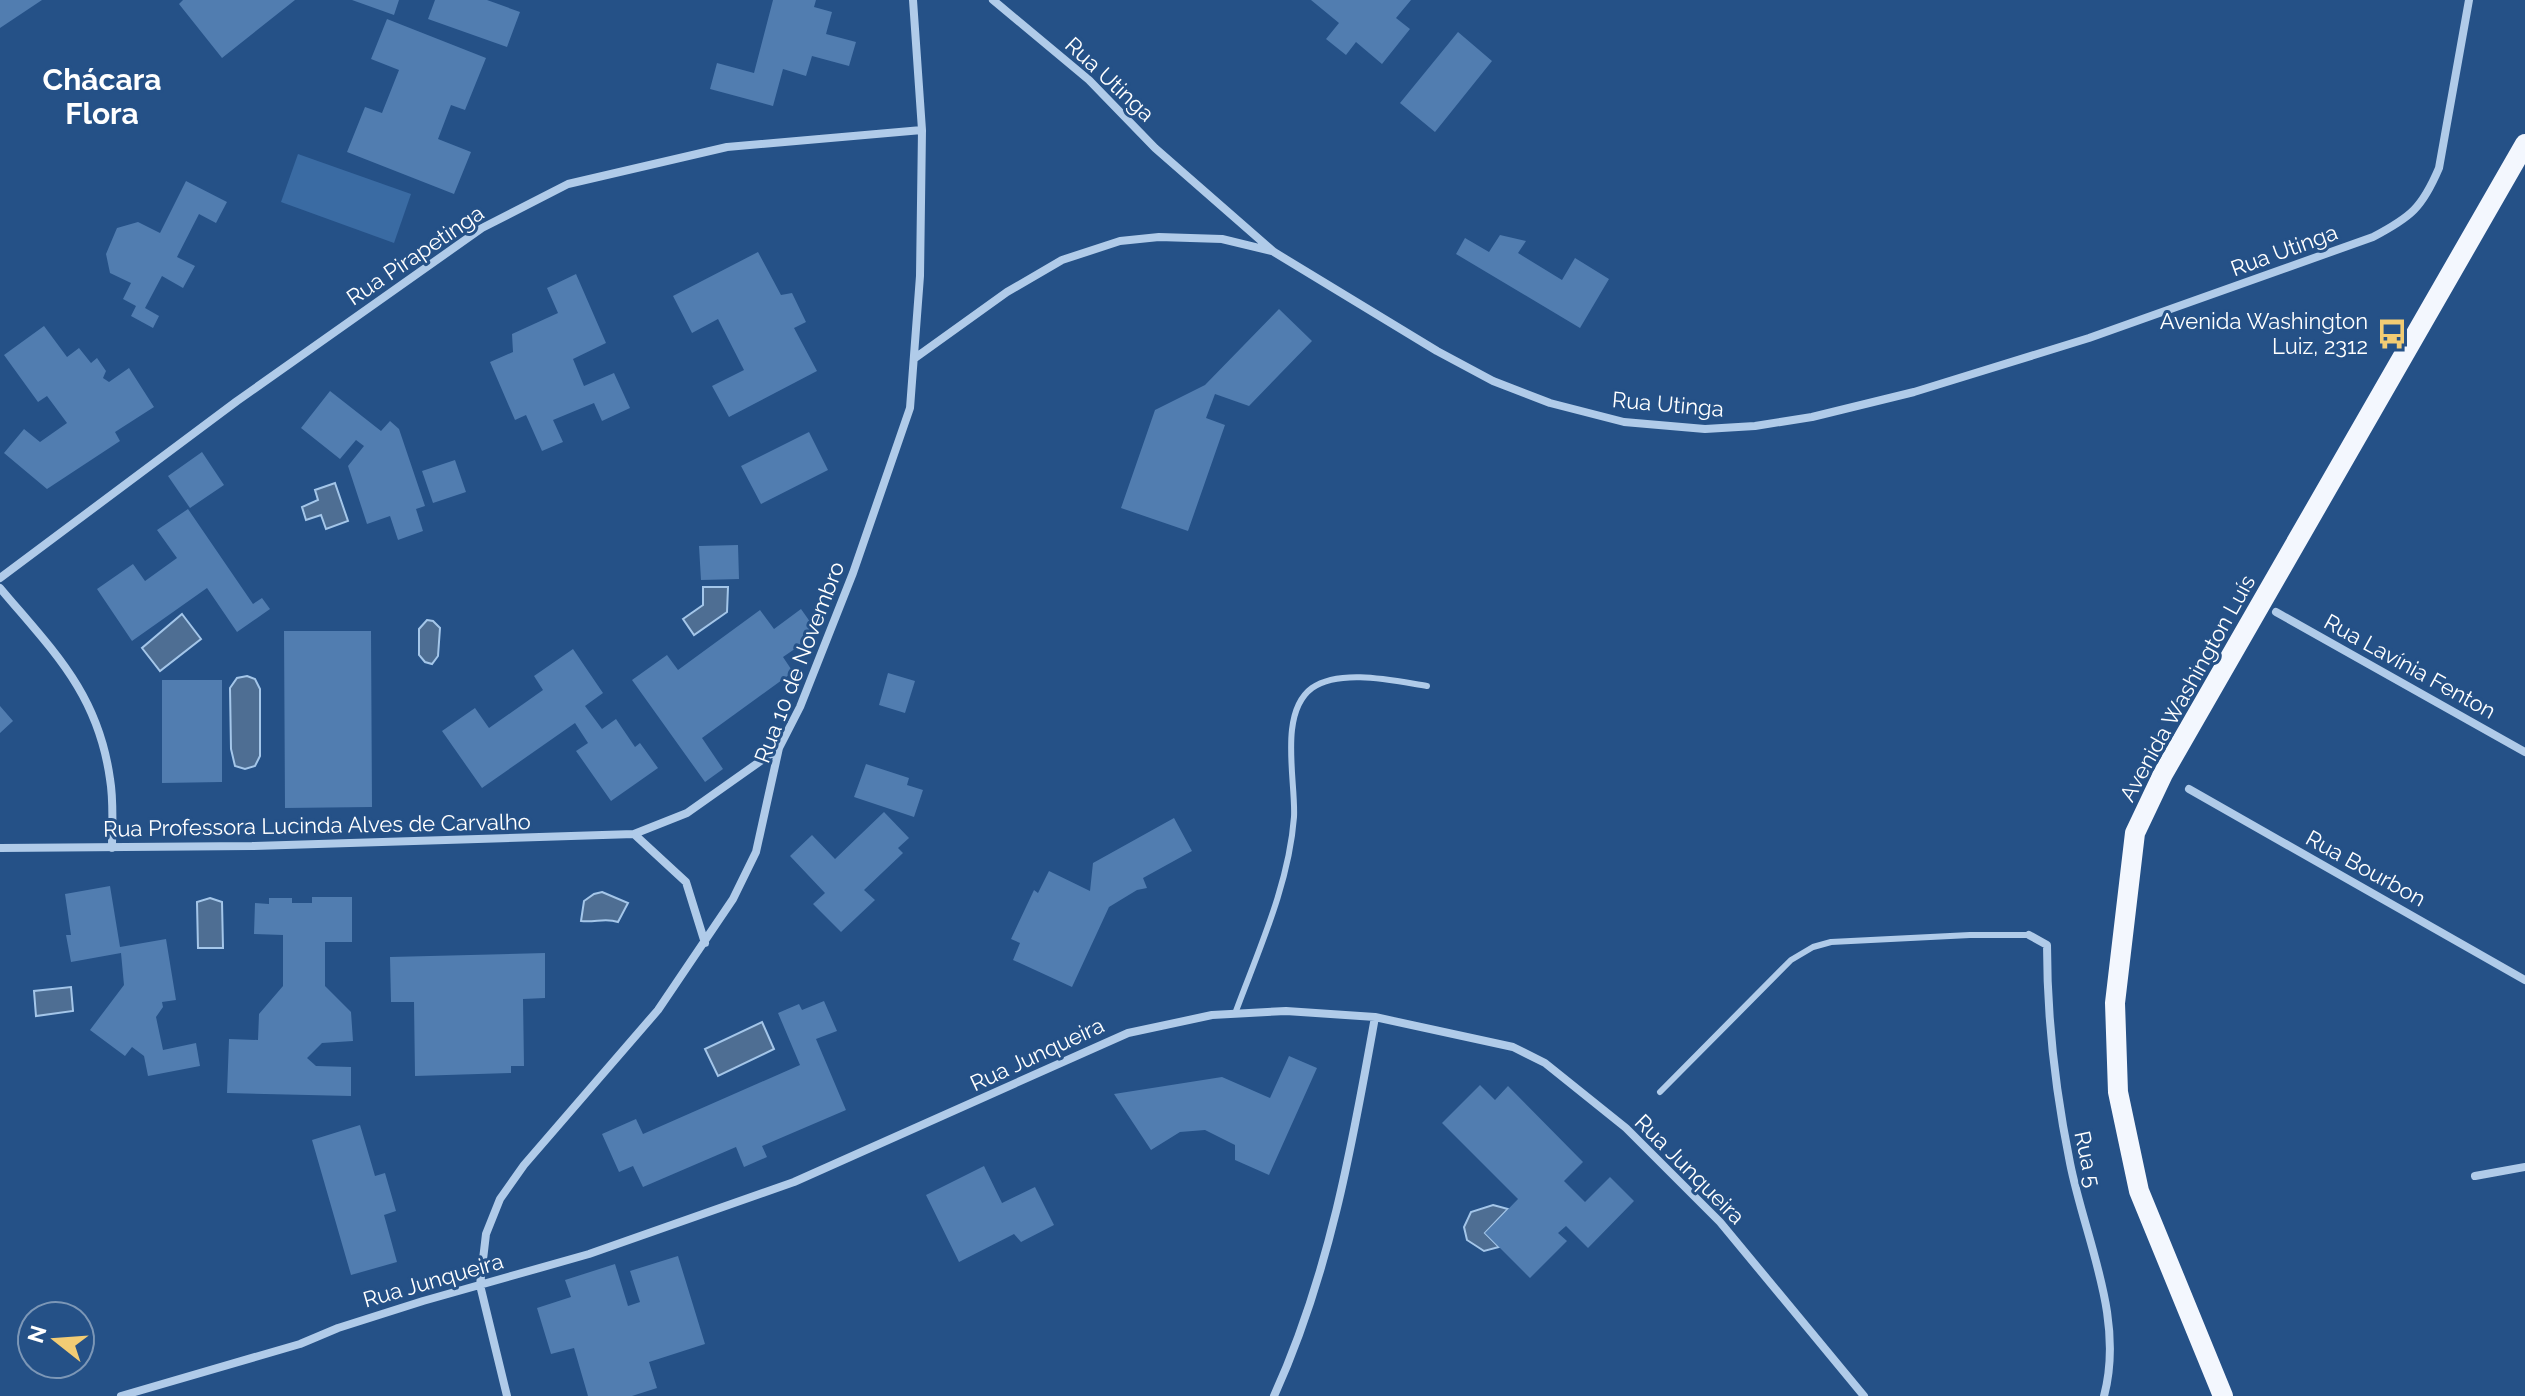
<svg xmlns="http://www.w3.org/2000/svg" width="2525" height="1396" viewBox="0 0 2525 1396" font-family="Raleway,sans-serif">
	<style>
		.green { fill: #3a6ba3 }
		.water { fill: #4e6e93; stroke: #a4c6e9; stroke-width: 2 }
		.building { fill: #517db0 }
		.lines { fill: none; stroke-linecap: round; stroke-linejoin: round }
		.lane { stroke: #b0cbe9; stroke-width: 6 }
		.street { stroke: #b0cbe9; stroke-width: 8 }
		.primary { stroke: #f3f7fe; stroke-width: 20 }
		.labels { text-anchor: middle; stroke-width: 6; stroke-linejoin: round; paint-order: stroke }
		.street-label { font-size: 22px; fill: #fff; stroke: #255187 }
		.poi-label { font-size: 22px; fill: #fff; stroke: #255187; text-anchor: end }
		.district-label { font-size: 30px; font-weight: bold; fill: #fff; stroke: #255187 }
	</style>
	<rect width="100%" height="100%" fill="#255187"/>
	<path class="green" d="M298,154L411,194L394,243L281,202Z"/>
	<path class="water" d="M335,483L348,521L326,529L321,515L306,520L302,507L318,500L315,490Z
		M703,587H728L727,612L694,635L683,619L703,605Z
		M182,614L201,639L160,671L142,648Z
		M427,620L433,621L440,628L438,656L432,664L425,662L419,655V629Z
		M247,676L255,679L260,689V756L255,766L245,769L235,766L231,749L230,688L237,678Z
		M602,892L628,903L618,922C605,917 595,923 581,921L584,901L594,894Z
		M210,898L222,902L223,948H198L197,902Z
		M71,987L73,1011L36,1016L34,991Z
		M762,1022L774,1049L718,1076L705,1049Z
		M1493,1205L1508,1209L1485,1233L1499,1247L1484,1251L1467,1240L1464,1227L1471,1212Z"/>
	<path class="building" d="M0,0H42L0,28Z
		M183,0H295L222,58L179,4Z
		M352,0H399L394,15Z
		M435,0H487L520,12L507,47L428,19Z
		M773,0H816L814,7L832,12L826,34L856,42L849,66L812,56L806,76L783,69L773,106L710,89L717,63L754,73Z
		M1311,0H1411L1396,18L1410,29L1382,64L1356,42L1346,55L1326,39L1339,23Z
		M387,19L486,58L465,110L451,105L438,139L471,152L454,194L347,152L365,107L382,113L399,70L371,59Z
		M1458,32L1492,61L1435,132L1400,103Z
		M186,181L227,202L216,223L199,214L177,257L195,266L183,288L162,276L145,308L159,316L153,328L131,316L136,306L123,299L131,283L110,273L106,254L117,228L138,222L160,233Z
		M1500,235L1526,241L1518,253L1562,280L1575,258L1609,279L1580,328L1456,254L1465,238L1489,252Z
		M758,252L781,295L792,293L806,322L794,328L817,371L729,417L712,386L744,370L718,319L692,333L673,296Z
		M576,274L606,343L573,359L584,386L614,373L630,408L602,421L594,403L553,420L563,442L542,451L526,415L515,420L490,362L513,352L512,334L558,313L547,288Z
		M1279,309L1312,341L1249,406L1215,394L1206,418L1225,425L1188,531L1121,508L1155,410L1205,385Z
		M44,326L67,357L79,348L91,363L97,358L106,371L103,378L109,382L129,368L154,407L115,432L120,441L47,489L4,453L24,429L40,442L67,423L47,396L38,402L4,355Z
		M330,391L381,431L390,421L399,429L425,506L416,509L423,531L398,540L390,516L367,524L348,466L364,446L356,440L340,459L301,428Z
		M809,432L828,470L761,504L741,466Z
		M202,452L224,485L190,508L168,476Z
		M455,460L466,492L433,503L422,471Z
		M188,509L253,604L262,598L270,609L237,632L207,588L132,641L97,589L133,564L145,581L177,558L157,530Z
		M738,545L739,579L701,580L699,546Z
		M801,609L818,633L783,657L793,672L702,738L723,769L705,782L632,680L667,655L678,670L760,610L774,629Z
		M284,631H371L372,807L285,808Z
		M573,649L603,693L585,706L602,729L616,719L635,747L640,743L658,768L611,801L576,751L588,743L575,723L482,788L442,731L475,708L489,728L543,690L534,676Z
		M888,673L915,681L905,713L879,705Z
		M162,680H222V782L162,783Z
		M0,706L13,721L0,733Z
		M866,764L909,778L907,785L923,790L914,817L854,797Z
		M884,812L909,838L898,848L903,853L864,890L875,900L841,932L813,904L825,893L790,856L812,835L835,859Z
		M1174,818L1192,851L1143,878L1147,888L1137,890L1109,907L1072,987L1013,960L1020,943L1011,939L1034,890L1038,893L1049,871L1090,891L1093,863Z
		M110,886L120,947L166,939L176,1000L162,1002L163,1007L156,1017L163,1050L196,1043L200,1066L148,1076L144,1056L132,1047L125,1056L90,1030L124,985L121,953L71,962L66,935H71L65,894Z
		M312,897H352V942H325V986L351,1012L353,1041L322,1043L307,1058L316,1066L351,1067V1096L227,1093L229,1039L258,1040L259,1014L283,986V935L254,934L255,903L269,904V898H292V903H312Z
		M545,953V998L523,999L524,1066H511V1073L415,1076L414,1002H391L390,957Z
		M824,1001L837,1031L816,1039L846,1110L762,1146L767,1157L744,1167L736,1147L643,1187L633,1166L619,1172L602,1134L636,1119L643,1134L800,1065L778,1013L799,1004L802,1010Z
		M1289,1056L1317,1068L1269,1175L1235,1160V1145L1205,1130L1180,1132L1151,1150L1114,1094L1222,1077L1270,1098Z
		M1480,1085L1495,1100L1508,1086L1583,1162L1564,1181L1585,1202L1610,1177L1634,1201L1588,1248L1566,1226L1558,1233L1567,1241L1530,1278L1485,1233L1518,1199L1442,1123Z
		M360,1125L375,1176L385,1173L396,1211L384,1215L397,1262L351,1275L312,1140Z
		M984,1166L1002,1203L1035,1187L1054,1225L1021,1242L1014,1234L959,1262L926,1195Z
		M678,1256L705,1344L649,1362L657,1388L632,1396H588L574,1348L551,1354L537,1308L571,1297L565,1280L615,1264L628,1306L640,1302L630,1271Z"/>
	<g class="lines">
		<path class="lane" d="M1236,1011C1259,949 1289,884 1294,817C1296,782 1278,713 1312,688C1341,668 1395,681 1427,686
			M1660,1092L1791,960L1813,947L1831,942L1970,935H2029"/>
		<path class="street" d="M993,0L1089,80L1155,148L1274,252L1437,351L1493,381L1550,403L1624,422L1705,429L1755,426L1812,417L1914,392L2089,338L2373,237C2411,217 2422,208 2439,168L2469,0
			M915,358L1007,292L1062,260L1120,241L1159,237L1222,239L1272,251
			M0,578L237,401L482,228L568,184L727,147L922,130
			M0,588C53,651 98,693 110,779C114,802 112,826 112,848
			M2276,612L2525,752
			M2189,789L2525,980
			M634,834L686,882L705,943
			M0,848L252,846L634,834L687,813L779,748
			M2029,935L2047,945C2047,1021 2055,1089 2070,1163C2085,1239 2125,1318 2104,1396
			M2475,1176L2525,1167
			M121,1396L300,1344L338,1328L423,1301L589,1254L794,1182L1128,1033L1212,1015L1286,1011L1375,1017L1513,1047L1545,1063L1626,1128L1720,1222L1864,1396
			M507,1396L480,1285L486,1234L500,1199L524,1165L658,1010L733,899L756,852L779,748L800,707L853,573L910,408L920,276L922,130L913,0
			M1274,1396C1329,1275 1352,1147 1375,1017"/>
		<path class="primary" d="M2223,1396L2139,1191L2118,1092L2115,1003L2135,833L2163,774L2525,144"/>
	</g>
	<defs>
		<g id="bus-bare" transform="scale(2.4)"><path d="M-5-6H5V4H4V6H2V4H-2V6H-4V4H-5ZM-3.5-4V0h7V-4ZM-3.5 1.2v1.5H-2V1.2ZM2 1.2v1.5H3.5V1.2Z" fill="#f2cc74" stroke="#255187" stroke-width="2.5" paint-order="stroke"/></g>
	</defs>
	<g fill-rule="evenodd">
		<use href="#bus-bare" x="2392" y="334"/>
	</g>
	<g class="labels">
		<g class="street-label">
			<text transform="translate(1110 79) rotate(43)" y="8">Rua Utinga</text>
			<text transform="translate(2284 250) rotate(-20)" y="8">Rua Utinga</text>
			<text transform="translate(415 255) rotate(-34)" y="8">Rua Pirapetinga</text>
			<text transform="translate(1668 404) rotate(5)" y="8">Rua Utinga</text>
			<text transform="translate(799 662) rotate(-69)" y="8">Rua 10 de Novembro</text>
			<text transform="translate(2410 666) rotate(29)" y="8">Rua Lavínia Fenton</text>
			<text transform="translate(2187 688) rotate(-61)" y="8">Avenida Washington Luís</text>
			<text transform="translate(317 825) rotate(-1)" y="8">Rua Professora Lucinda Alves de Carvalho</text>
			<text transform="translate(2366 868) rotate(29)" y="8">Rua Bourbon</text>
			<text transform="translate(1037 1054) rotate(-25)" y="8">Rua Junqueira</text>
			<text transform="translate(2088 1159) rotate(78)" y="8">Rua 5</text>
			<text transform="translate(1690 1169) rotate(45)" y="8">Rua Junqueira</text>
			<text transform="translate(433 1280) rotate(-16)" y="8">Rua Junqueira</text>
		</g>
		<g class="poi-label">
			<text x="2368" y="329">Avenida Washington<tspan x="2368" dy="25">Luiz, 2312</tspan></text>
		</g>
		<g class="district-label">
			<text x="102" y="90">Chácara<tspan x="102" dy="34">Flora</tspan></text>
		</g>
	</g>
	<g transform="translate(56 1340) rotate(287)"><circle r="38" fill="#255187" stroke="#7c97b7" stroke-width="2"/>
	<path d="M0-6L14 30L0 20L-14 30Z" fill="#f2cc74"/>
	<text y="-12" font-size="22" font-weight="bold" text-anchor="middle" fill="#ffffff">N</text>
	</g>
</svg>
